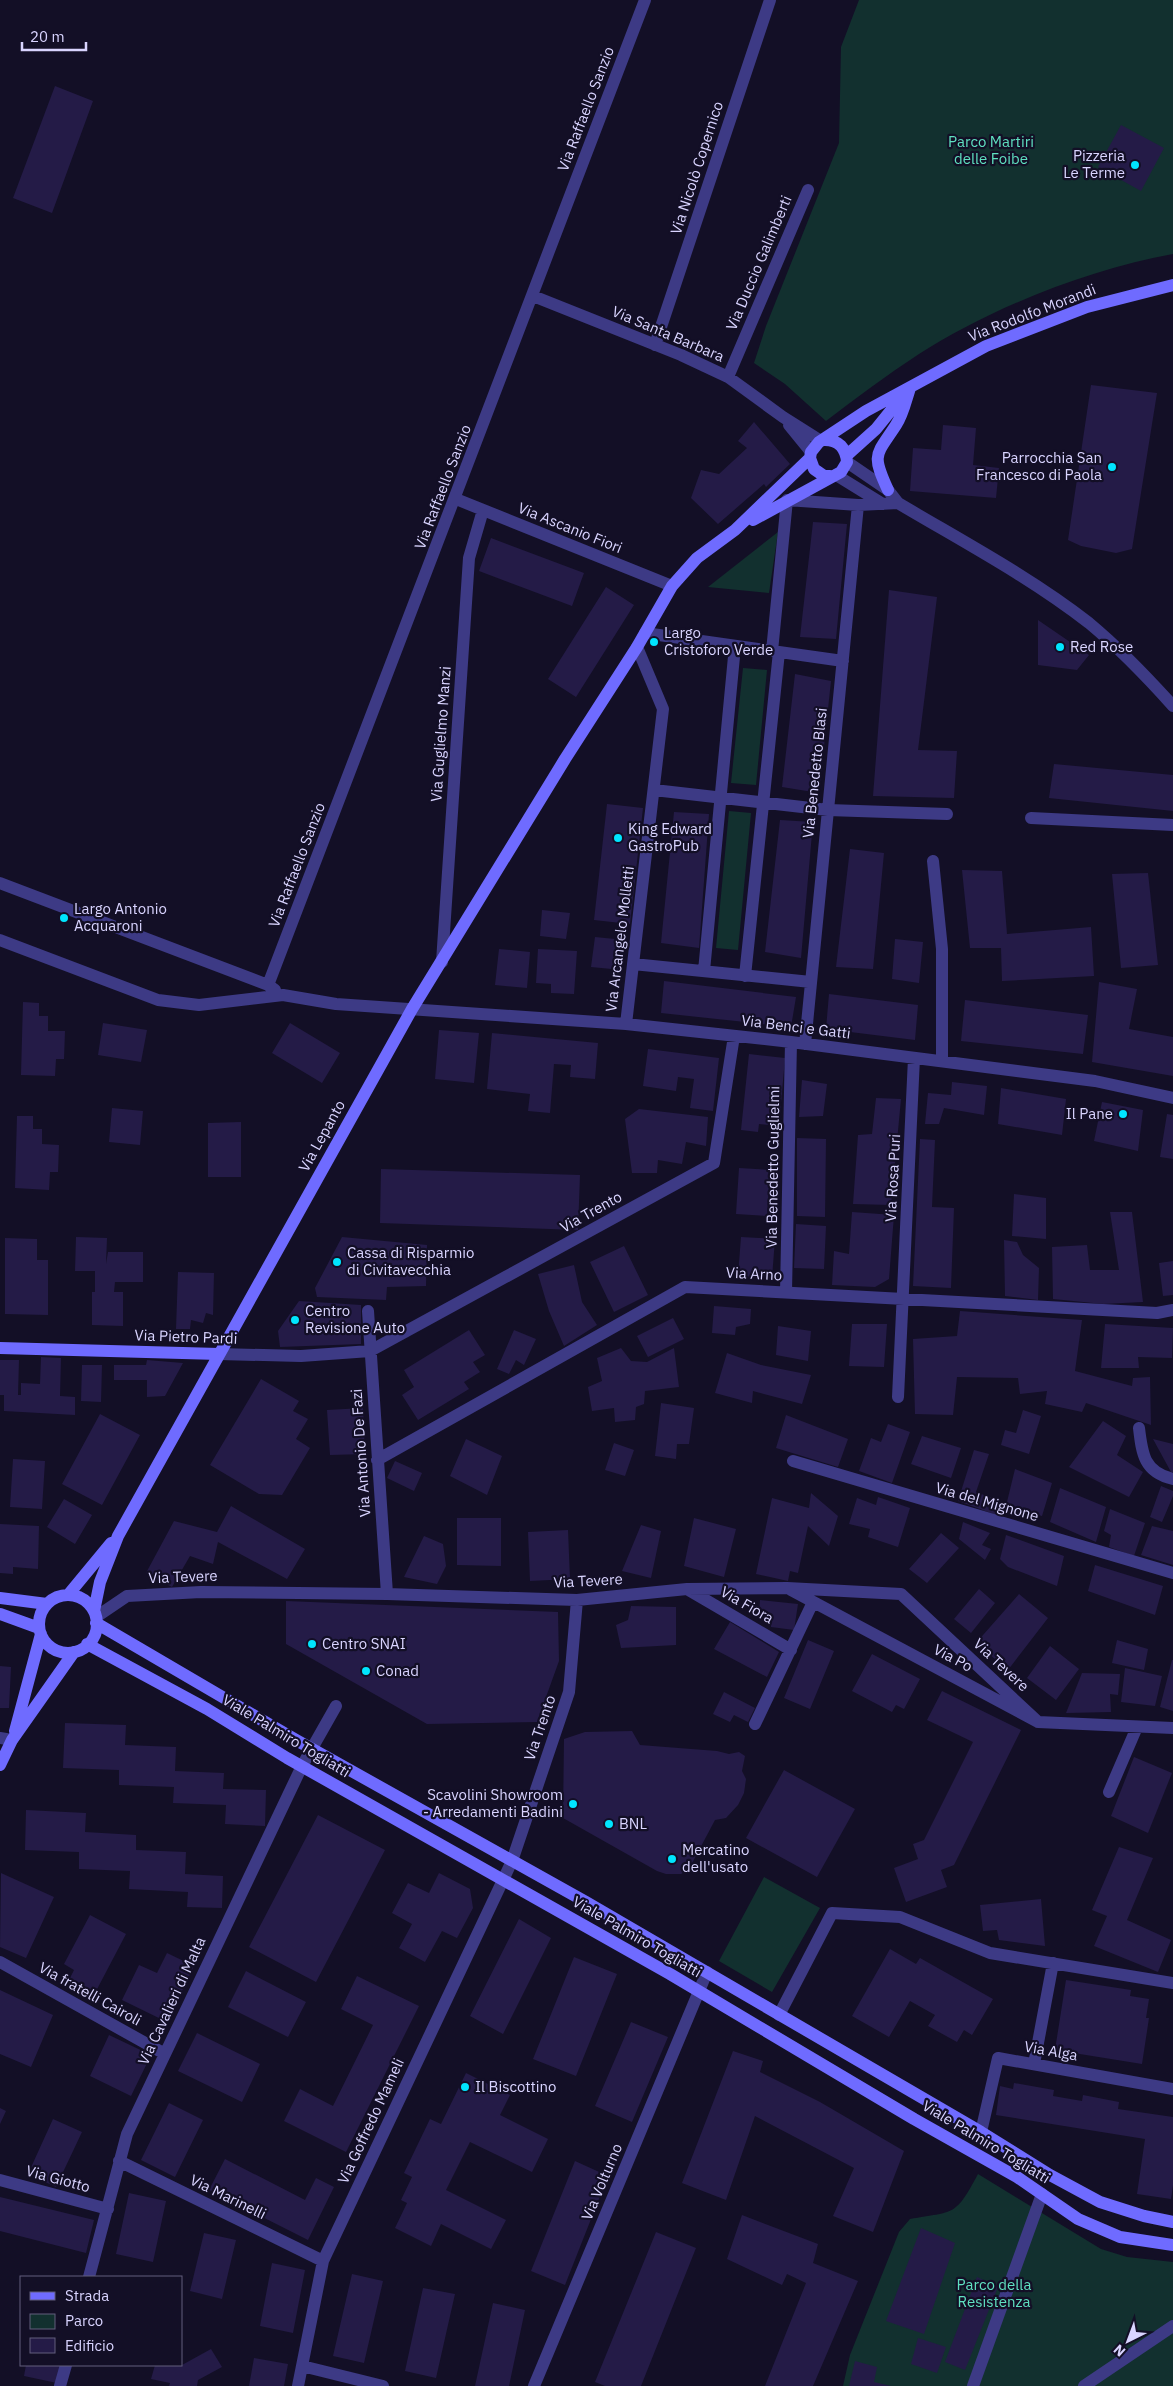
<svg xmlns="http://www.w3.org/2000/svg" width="1173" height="2386" viewBox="0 0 1173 2386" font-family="'IBM Plex Sans',sans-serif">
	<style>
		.green { fill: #12302f }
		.building { fill: #241b47 }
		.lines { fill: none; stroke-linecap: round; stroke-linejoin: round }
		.street { stroke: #3d3a85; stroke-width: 12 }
		.secondary { stroke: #6f6bff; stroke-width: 12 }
		.poi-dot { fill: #00e5ff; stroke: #130f26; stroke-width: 2 }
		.labels { text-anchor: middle; stroke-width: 4.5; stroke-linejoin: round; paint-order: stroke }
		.street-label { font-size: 15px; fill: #d9d4ff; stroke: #130f26 }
		.park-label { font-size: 15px; fill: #5fe0c0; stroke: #130f26 }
		.poi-label { font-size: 15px; fill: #d9d4ff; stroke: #130f26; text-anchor: start }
	</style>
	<rect width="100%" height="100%" fill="#130f26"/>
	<path class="green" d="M859,0H1173V254C1089,269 991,308 919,354C887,375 856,398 826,421L785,384L754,363L766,326L839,143L841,47Z
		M778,532L769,593L708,587Z
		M743,668L767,670L756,785L731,783Z
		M729,811L751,813L738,950L716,948Z
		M764,1877L820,1908L772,1992L719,1961Z
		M978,2174L1101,2249L1127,2257L1173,2262V2386H843L850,2355L899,2232L910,2219C955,2211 955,2217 978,2174Z"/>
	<path class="building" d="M55,86L93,101L52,213L13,198Z
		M1121,125L1164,148L1141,191L1098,167Z
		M1091,385L1157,393L1132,549L1116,553L1081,546L1068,540Z
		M754,422L790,464L766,487L764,484L718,524L691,498L701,470L719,474L747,448L738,441Z
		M943,425L976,428L973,465L999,468L996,498L910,491L913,448L941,450Z
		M813,522L847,524L836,639L800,637Z
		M491,538L584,573L572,606L479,571Z
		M606,587L634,605L576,697L548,679Z
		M889,590L937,597L918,750L957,751L954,798L873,796Z
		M1038,620L1089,655L1077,670L1038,665Z
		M795,674L831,681L819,793L782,787Z
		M1054,764L1173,775V811L1049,798Z
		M607,804L643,808L630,924L594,920Z
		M674,812L709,814L699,948L661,943Z
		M780,820L813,822L801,958L765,952Z
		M850,849L884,853L873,969L836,967Z
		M962,870L1002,871L1007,934L1091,927L1094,976L1002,981L1001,948H970Z
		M1148,873L1158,965L1121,968L1112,874Z
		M542,910L570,913L566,939L540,936Z
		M595,937L625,940L622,970L591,967Z
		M895,939L923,942L919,983L892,979Z
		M499,949L530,952L527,988L495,985Z
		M538,949L577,951L574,994L551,993V984L536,983Z
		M664,981L796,997L791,1027L661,1013Z
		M1099,982L1137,989L1129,1029L1173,1037V1076L1092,1062Z
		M829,994L918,1005L915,1040L826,1029Z
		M965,1000L1088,1015L1083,1054L961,1041Z
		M23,1002L39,1003V1016H48V1031H65L64,1059H56L55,1076L21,1075Z
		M103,1023L147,1030L141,1062L98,1055Z
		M290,1023L340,1053L322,1083L272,1053Z
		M439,1030L479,1033L474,1083L435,1079Z
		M492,1033L598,1043L595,1079L570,1077L571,1065L554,1064L550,1113L528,1111L530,1094L487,1089Z
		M648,1049L719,1058L713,1111L690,1108L694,1079L678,1077L676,1091L643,1086Z
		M749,1054L785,1058L779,1126L759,1124L758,1132L741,1130Z
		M802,1080L827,1084L823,1116L799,1117Z
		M952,1082L987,1086L984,1115L944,1108L939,1124H925L928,1093L951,1095Z
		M1001,1088L1066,1099L1062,1135L998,1124Z
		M876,1098L901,1099L891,1205L853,1204L858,1135L872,1134Z
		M1102,1102L1143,1110L1138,1151L1094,1141Z
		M112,1108L143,1111L140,1145L109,1142Z
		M639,1109L708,1117L706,1146L686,1142L682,1164L658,1160L657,1173H632L625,1119Z
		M1167,1114L1173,1115V1159L1160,1157Z
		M17,1116H33V1129H42V1144L59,1145L58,1172H50L49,1190L15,1188Z
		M241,1122V1177H208V1123Z
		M797,1138L826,1139L825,1217L797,1216Z
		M920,1139L935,1140L932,1207L954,1208L951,1288L913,1286Z
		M739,1168L770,1170L767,1216L736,1214Z
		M381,1169L580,1175L578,1230L380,1223Z
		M1014,1194L1046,1198V1239L1012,1236Z
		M852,1212L894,1215L889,1279L875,1287L832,1285L834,1251L849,1254Z
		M1110,1212H1132L1143,1302L1103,1304L1053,1299L1052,1247L1087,1245L1090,1270H1119Z
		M796,1224L826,1226L824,1269L794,1268Z
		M76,1237L107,1238L106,1264L108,1252H143V1282H115L114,1292H123V1326L92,1325V1292H95V1271H75Z
		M342,1237L427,1245L426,1286L387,1287L386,1300L317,1297L315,1288Z
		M741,1237L775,1239L772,1278L738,1276Z
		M5,1238L37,1239V1260H48V1315L5,1314Z
		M1004,1240L1017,1242L1023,1255L1039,1268L1038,1300L1005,1296Z
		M624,1246L648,1295L614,1312L590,1262Z
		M1173,1261V1295L1163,1296L1159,1263Z
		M574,1265L582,1302L597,1325L564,1346L549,1311L538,1274Z
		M178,1272L214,1273L213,1315L206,1313L203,1323L191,1320L190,1329H176Z
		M299,1301L361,1305V1344L280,1347L278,1331Z
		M714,1306L751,1309L750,1324L736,1327L735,1335L712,1333Z
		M960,1311L1082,1320L1075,1371L1132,1386L1133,1378L1150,1377L1151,1425L1086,1403L1082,1412L1045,1404L1047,1391L1020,1394L1018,1378L957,1377L953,1415L915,1414L913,1339L957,1336Z
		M673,1318L684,1339L648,1357L637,1336Z
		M852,1324H887L884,1367L849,1366Z
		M1105,1324L1173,1328L1172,1358L1138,1357L1139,1368H1101Z
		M778,1326L811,1331L808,1361L776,1355Z
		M469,1330L485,1355L473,1362L480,1372L464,1382L469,1389L418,1420L402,1395L414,1387L404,1370Z
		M514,1330L536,1339L524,1365L516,1360L509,1374L497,1369Z
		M621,1348L631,1361L647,1362L674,1348L679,1387L645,1391L644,1404L636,1407L635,1420L615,1422L614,1408L592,1411L588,1387L602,1381L597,1358Z
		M727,1353L761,1365L811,1375L802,1404L753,1391L752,1403L715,1393Z
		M41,1357L61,1358L60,1396L75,1397V1415L4,1411V1395H0V1360H19L18,1395H21V1383L40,1384Z
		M147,1360L183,1363L165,1396L147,1397V1380H114V1365H146Z
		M82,1365H102L101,1402L81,1401Z
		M261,1379L299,1401L293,1411L308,1419L296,1439L310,1448L282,1495L259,1494L210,1465Z
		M661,1403L694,1408L689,1444H677L676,1459L655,1456Z
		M363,1408L365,1454L330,1455L327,1410Z
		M1023,1410L1041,1416L1029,1454L1001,1445L1005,1430L1016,1433Z
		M100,1414L140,1435L102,1505L62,1484Z
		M786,1415L848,1439L838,1467L776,1448Z
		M1103,1421L1126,1436L1117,1455L1143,1472L1129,1497L1069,1467Z
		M888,1424L910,1432L892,1483L859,1471L871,1438L881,1442Z
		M922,1436L961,1448L951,1478L911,1464Z
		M466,1439L502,1456L487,1495L450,1476Z
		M1153,1439L1173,1444V1472H1171Z
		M614,1443L634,1450L625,1476L605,1470Z
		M974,1450L989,1454L976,1492L1000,1501L996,1515L958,1501Z
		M13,1459L45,1461L42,1509L10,1507Z
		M395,1461L422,1473L414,1491L387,1478Z
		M1015,1469L1052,1483L1042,1516L1006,1506Z
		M1161,1486L1173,1491V1496L1162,1522L1150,1517Z
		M1060,1488L1106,1507L1096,1542L1050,1522Z
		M811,1493L838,1516L829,1546L808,1526L798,1573L790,1571L788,1581L756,1574L772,1498L809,1508Z
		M878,1497L910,1508L898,1547L868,1537L870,1529L849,1524L857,1498L876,1505Z
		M64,1499L92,1515L75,1544L47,1527Z
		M231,1506L305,1549L287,1579L218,1542L213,1564L190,1556L172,1587L146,1573L174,1521L217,1532Z
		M1110,1509L1145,1523L1134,1556L1109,1547L1111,1535L1104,1531Z
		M457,1518H501V1566L457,1565Z
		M694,1518L736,1529L724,1577L684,1566Z
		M963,1522L990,1533L982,1545L991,1549L985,1560L959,1539Z
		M0,1524L39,1526L38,1569L13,1567V1574L0,1573Z
		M641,1525L661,1531L651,1578L622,1571Z
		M1152,1526L1173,1531V1565L1141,1555Z
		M568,1530L570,1579L530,1581L528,1532Z
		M941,1533L959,1548L927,1583L909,1569Z
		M1006,1535L1064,1556L1057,1586L1008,1567L1000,1559Z
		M424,1536L443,1544L446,1566L437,1584L404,1577Z
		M1095,1565L1163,1586L1155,1615L1088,1591Z
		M979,1589L995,1603L971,1633L954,1619Z
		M1019,1594L1048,1618L1008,1670L976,1643Z
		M760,1600L798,1604L794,1630L771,1627V1617L759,1615Z
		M286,1601L558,1612L559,1661L537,1722L427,1724L286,1644Z
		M631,1606L676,1607V1645L621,1648L616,1625L628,1620Z
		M730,1622L779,1652L767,1677L714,1649Z
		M808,1640L834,1651L810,1709L784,1698Z
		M1117,1640L1148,1649L1144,1670L1112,1663Z
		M1050,1646L1079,1669L1056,1700L1027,1678Z
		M872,1654L920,1679L904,1709L896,1705L892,1712L852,1691Z
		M1172,1660H1173V1711L1160,1707Z
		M0,1666L11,1667L9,1708H0Z
		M1125,1668L1162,1676L1155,1706L1121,1702Z
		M1082,1673L1120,1674L1118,1695L1110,1694L1111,1712L1066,1713Z
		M942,1691L1021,1730L954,1865L941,1870L947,1887L906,1902L894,1868L918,1859L913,1844L924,1840L973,1742L927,1720Z
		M724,1692L755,1708L748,1722L734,1715L730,1722L713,1714Z
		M65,1723L126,1725L125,1745L176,1747L175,1771L224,1773L223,1789L266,1790L265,1826L225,1824L226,1805L173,1803L174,1787L119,1785V1770L63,1768Z
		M632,1731L640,1745L717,1751L729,1754L739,1752L745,1756L742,1771L746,1779L744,1793L738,1805L726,1818L715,1820L689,1869L681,1874H666L657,1871L563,1818L564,1739L585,1732Z
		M1134,1757L1172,1773L1148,1833L1111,1816Z
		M784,1770L855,1809L817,1877L746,1838Z
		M26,1810L86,1813L85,1832L136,1835V1850L186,1852L185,1874L223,1876L222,1908L187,1907L188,1892L129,1889L130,1871L79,1869V1852L25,1850Z
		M318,1815L385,1850L316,1982L249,1947Z
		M1119,1847L1153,1858L1127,1920L1171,1940L1158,1972L1094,1946L1107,1916L1092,1910Z
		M1,1873L54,1897L26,1958L0,1947Z
		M439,1873L470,1889L473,1908L457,1938L442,1931L425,1962L399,1948L412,1924L392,1913L408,1883L429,1893Z
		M1041,1899L1045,1946L999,1940L997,1930L983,1931L980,1905Z
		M90,1915L126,1934L95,1993L69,1980L74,1970L64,1964Z
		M519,1919L551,1938L503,2034L470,2016Z
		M890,1949L916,1964L920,1958L993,1999L972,2035L964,2030L957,2042L928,2026L935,2015L910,2001L889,2037L852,2016Z
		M167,1953L194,1966L167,2022L122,2000L139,1965L157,1973Z
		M574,1957L617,1974L576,2076L533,2059Z
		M246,1971L306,2002L288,2037L228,2007Z
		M357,1976L419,2006L346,2152L284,2121L300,2089L333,2106L373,2025L341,2009Z
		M1066,1980L1131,1990L1130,1996L1149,1999L1146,2018H1149L1142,2064L1055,2050Z
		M0,1990L53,2015L31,2067L0,2054Z
		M631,2022L668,2037L632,2122L595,2106Z
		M197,2033L260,2064L242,2102L178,2071Z
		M109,2035L151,2055L131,2096L90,2076Z
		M733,2051L763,2061L760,2072L820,2102L904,2151L873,2232L833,2216L854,2168L755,2116L726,2200L682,2183Z
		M466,2073L510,2095L500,2115L548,2139L532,2172L470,2142L446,2190L506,2220L491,2249L441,2224L431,2246L395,2228L407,2203L401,2200L412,2177L404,2173L430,2119L441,2124Z
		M1014,2083L1054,2090L1053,2096L1082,2101L1083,2095L1119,2102L1118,2109L1173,2117V2185L1171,2199L1137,2194L1145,2139L996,2115L1000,2086L1013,2089Z
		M169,2103L203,2120L175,2177L141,2160Z
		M0,2108L6,2111L0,2124Z
		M53,2119L82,2132L56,2187L28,2174Z
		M225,2159L305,2200L316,2178L334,2187L308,2240L209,2190Z
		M575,2161L608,2176L565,2285L531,2271Z
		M129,2193L166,2201L153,2262L116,2254Z
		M0,2197L94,2220L86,2253L0,2231Z
		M742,2215L818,2244L813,2263L858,2281L813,2386H765L806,2283L787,2274L782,2285L727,2259Z
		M921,2228L955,2243L924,2334L886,2321Z
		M656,2232L696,2248L641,2386H605L595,2382Z
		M204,2233L236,2240L222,2299L190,2291Z
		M272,2263L305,2270L293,2333L260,2326Z
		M352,2274L383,2281L364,2363L333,2356Z
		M977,2277L998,2287L965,2370L945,2362Z
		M423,2288L455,2294L436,2378L405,2371Z
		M493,2303L525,2310L509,2386H475Z
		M918,2338L946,2347L937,2373L911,2364Z
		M211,2349L222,2367L198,2380L197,2386H169L170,2383L151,2379L155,2365H182Z
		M254,2358L288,2364L284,2386H249Z
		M855,2361L877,2367L874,2382L891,2386H849Z
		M26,2365H61L57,2383L24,2376Z"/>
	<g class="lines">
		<path class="street" d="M533,296L681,355L728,377L783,417L821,441
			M655,345L770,0
			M728,377L808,190
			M789,425L811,452
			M847,462L888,490L898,503C962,541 1030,577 1089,623C1119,648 1147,677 1173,706
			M836,475L883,504
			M456,499L672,586
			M645,633L843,661
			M772,651L787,500L858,505L898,503
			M654,790L828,810L947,814
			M1031,818L1173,825
			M933,861L942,949V1061
			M0,883L268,985L275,990
			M0,940L158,1000L199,1005L283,995L336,1004L626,1024L791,1042L1095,1081L1173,1098
			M442,962L469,558L483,510
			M633,964L811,982
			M704,971L735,646
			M745,976L779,652
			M268,985L645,0
			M626,1024L663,709L637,647
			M805,1044L858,505
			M786,1292L791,1042
			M368,1311L387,1594
			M219,1354L301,1356L370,1351L714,1163L734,1036
			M898,1397L914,1058
			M1139,1428C1142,1454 1144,1472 1173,1479
			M377,1460L685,1287L1157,1313L1173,1310
			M793,1461L1173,1573
			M687,1589L791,1650
			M791,1590L1038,1722L1173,1728
			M96,1617L127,1596L201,1592L387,1594L577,1600L687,1589L787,1588L901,1594L1038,1722
			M755,1724L813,1602
			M0,1738L12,1740
			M1109,1792L1137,1727
			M0,1962L165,2054
			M779,2015L832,1913L900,1917L990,1953L1173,1983
			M1034,2064L1053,1963
			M981,2132L998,2058L1173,2089
			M119,2161L323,2261
			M0,2180L108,2209
			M89,2277L127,2134L302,1766L336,1706
			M302,2366L383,2386
			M60,2386L66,2365
			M298,2386L323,2261L512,1861L569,1692L577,1600
			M534,2386L707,1972
			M973,2386L1042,2194
			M1084,2386L1173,2326"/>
		<path class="secondary" d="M846,456L876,429L905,393
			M830,476H824L814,469L810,458L811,452L819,442L866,411L986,346L1087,307L1173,285
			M888,490C871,453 876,456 896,425C903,415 906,400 910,388
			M753,520L841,472L847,462C846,448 839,440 825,440
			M0,1348L219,1354
			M68,1595L111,1543
			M39 1624a29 29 0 1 1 58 0a29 29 0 1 1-58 0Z
			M0,1598L47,1604
			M94,1611L100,1582L118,1536L412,1009L565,759L637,647L672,586L697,558L735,530L810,458
			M0,1614L39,1628
			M96,1623L296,1740L586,1902L981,2132L1050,2175L1100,2202L1144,2216L1173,2222
			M87,1644L207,1709L287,1758L670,1974L914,2119L1017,2177L1078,2219L1120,2237L1173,2245
			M15,1731L41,1634
			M0,1765L12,1740L74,1652"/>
	</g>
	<g class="poi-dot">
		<circle cx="1135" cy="165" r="5"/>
		<circle cx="1112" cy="467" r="5"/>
		<circle cx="654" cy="642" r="5"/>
		<circle cx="1060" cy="647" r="5"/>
		<circle cx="618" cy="838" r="5"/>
		<circle cx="64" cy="918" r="5"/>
		<circle cx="1123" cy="1114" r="5"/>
		<circle cx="337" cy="1262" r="5"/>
		<circle cx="295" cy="1320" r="5"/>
		<circle cx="312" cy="1644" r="5"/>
		<circle cx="366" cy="1671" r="5"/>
		<circle cx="573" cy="1804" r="5"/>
		<circle cx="609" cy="1824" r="5"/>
		<circle cx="672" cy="1859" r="5"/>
		<circle cx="465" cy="2087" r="5"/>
	</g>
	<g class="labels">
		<g class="street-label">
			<text transform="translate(586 109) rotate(-69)" y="5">Via Raffaello Sanzio</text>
			<text transform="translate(697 168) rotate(-72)" y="5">Via Nicolò Copernico</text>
			<text transform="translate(759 263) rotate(-67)" y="5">Via Duccio Galimberti</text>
			<text transform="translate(1032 313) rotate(-21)" y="5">Via Rodolfo Morandi</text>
			<text transform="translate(668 334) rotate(23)" y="5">Via Santa Barbara</text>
			<text transform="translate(443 487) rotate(-69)" y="5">Via Raffaello Sanzio</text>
			<text transform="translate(570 528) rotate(22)" y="5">Via Ascanio Fiori</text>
			<text transform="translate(441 734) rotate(-86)" y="5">Via Guglielmo Manzi</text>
			<text transform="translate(815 773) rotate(-84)" y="5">Via Benedetto Blasi</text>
			<text transform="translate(297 865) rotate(-69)" y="5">Via Raffaello Sanzio</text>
			<text transform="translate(620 939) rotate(-83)" y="5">Via Arcangelo Molletti</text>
			<text transform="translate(796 1027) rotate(7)" y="5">Via Benci e Gatti</text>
			<text transform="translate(322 1136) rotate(-61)" y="5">Via Lepanto</text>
			<text transform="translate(773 1167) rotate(-89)" y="5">Via Benedetto Guglielmi</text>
			<text transform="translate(893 1178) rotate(-87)" y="5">Via Rosa Puri</text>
			<text transform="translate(591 1212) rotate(-29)" y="5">Via Trento</text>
			<text transform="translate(754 1274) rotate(3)" y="5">Via Arno</text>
			<text transform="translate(186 1337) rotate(2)" y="5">Via Pietro Pardi</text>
			<text transform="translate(361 1453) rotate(-94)" y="5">Via Antonio De Fazi</text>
			<text transform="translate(987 1502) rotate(16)" y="5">Via del Mignone</text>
			<text transform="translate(183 1577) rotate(-2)" y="5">Via Tevere</text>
			<text transform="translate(588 1581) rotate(-3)" y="5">Via Tevere</text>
			<text transform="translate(747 1605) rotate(30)" y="5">Via Fiora</text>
			<text transform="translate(953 1658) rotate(28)" y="5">Via Po</text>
			<text transform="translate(1001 1665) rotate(43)" y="5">Via Tevere</text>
			<text transform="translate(540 1728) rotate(-71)" y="5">Via Trento</text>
			<text transform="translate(286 1736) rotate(31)" y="5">Viale Palmiro Togliatti</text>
			<text transform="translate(637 1937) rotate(30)" y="5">Viale Palmiro Togliatti</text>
			<text transform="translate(90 1994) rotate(29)" y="5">Via fratelli Cairoli</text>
			<text transform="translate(172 2001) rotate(-65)" y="5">Via Cavalieri di Malta</text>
			<text transform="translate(1051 2051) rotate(10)" y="5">Via Alga</text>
			<text transform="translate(371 2121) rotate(-65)" y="5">Via Goffredo Mameli</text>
			<text transform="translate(986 2142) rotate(31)" y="5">Viale Palmiro Togliatti</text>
			<text transform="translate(58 2179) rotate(15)" y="5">Via Giotto</text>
			<text transform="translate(602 2182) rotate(-67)" y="5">Via Volturno</text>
			<text transform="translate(228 2197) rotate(26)" y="5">Via Marinelli</text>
		</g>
		<g class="park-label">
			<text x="991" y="147">Parco Martiri<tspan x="991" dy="17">delle Foibe</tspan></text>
			<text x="994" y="2290">Parco della<tspan x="994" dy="17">Resistenza</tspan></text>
		</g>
		<g class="poi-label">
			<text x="1125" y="161" text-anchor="end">Pizzeria<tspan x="1125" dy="17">Le Terme</tspan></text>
			<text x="1102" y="463" text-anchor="end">Parrocchia San<tspan x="1102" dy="17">Francesco di Paola</tspan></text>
			<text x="664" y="638">Largo<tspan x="664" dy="17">Cristoforo Verde</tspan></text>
			<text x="1070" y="652">Red Rose</text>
			<text x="628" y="834">King Edward<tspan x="628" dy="17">GastroPub</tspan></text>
			<text x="74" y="914">Largo Antonio<tspan x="74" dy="17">Acquaroni</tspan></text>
			<text x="1113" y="1119" text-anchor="end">Il Pane</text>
			<text x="347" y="1258">Cassa di Risparmio<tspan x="347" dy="17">di Civitavecchia</tspan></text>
			<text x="305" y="1316">Centro<tspan x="305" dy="17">Revisione Auto</tspan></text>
			<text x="322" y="1649">Centro SNAI</text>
			<text x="376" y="1676">Conad</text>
			<text x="563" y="1800" text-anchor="end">Scavolini Showroom<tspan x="563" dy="17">- Arredamenti Badini</tspan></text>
			<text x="619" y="1829">BNL</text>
			<text x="682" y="1855">Mercatino<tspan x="682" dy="17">dell'usato</tspan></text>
			<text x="475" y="2092">Il Biscottino</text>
		</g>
	</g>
	<rect x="20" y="2276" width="162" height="90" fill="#130f26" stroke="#625e7d"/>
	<rect x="30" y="2292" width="25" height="8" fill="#6f6bff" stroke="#625e7d"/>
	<text x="65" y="2301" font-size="15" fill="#d9d4ff">Strada</text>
	<rect x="30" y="2314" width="25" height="15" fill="#12302f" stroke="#625e7d"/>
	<text x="65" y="2326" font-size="15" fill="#d9d4ff">Parco</text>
	<rect x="30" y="2338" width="25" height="15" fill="#241b47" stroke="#625e7d"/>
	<text x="65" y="2351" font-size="15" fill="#d9d4ff">Edificio</text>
	<g transform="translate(1128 2341) rotate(222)" stroke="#130f26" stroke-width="4" paint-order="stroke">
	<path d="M0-4L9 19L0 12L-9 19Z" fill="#d9d4ff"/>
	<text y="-8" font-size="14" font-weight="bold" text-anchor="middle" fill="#d9d4ff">N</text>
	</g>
	<path d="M22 42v8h64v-8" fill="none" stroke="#d9d4ff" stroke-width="2.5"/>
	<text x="30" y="42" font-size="15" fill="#d9d4ff" stroke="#130f26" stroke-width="4" paint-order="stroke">20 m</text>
</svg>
